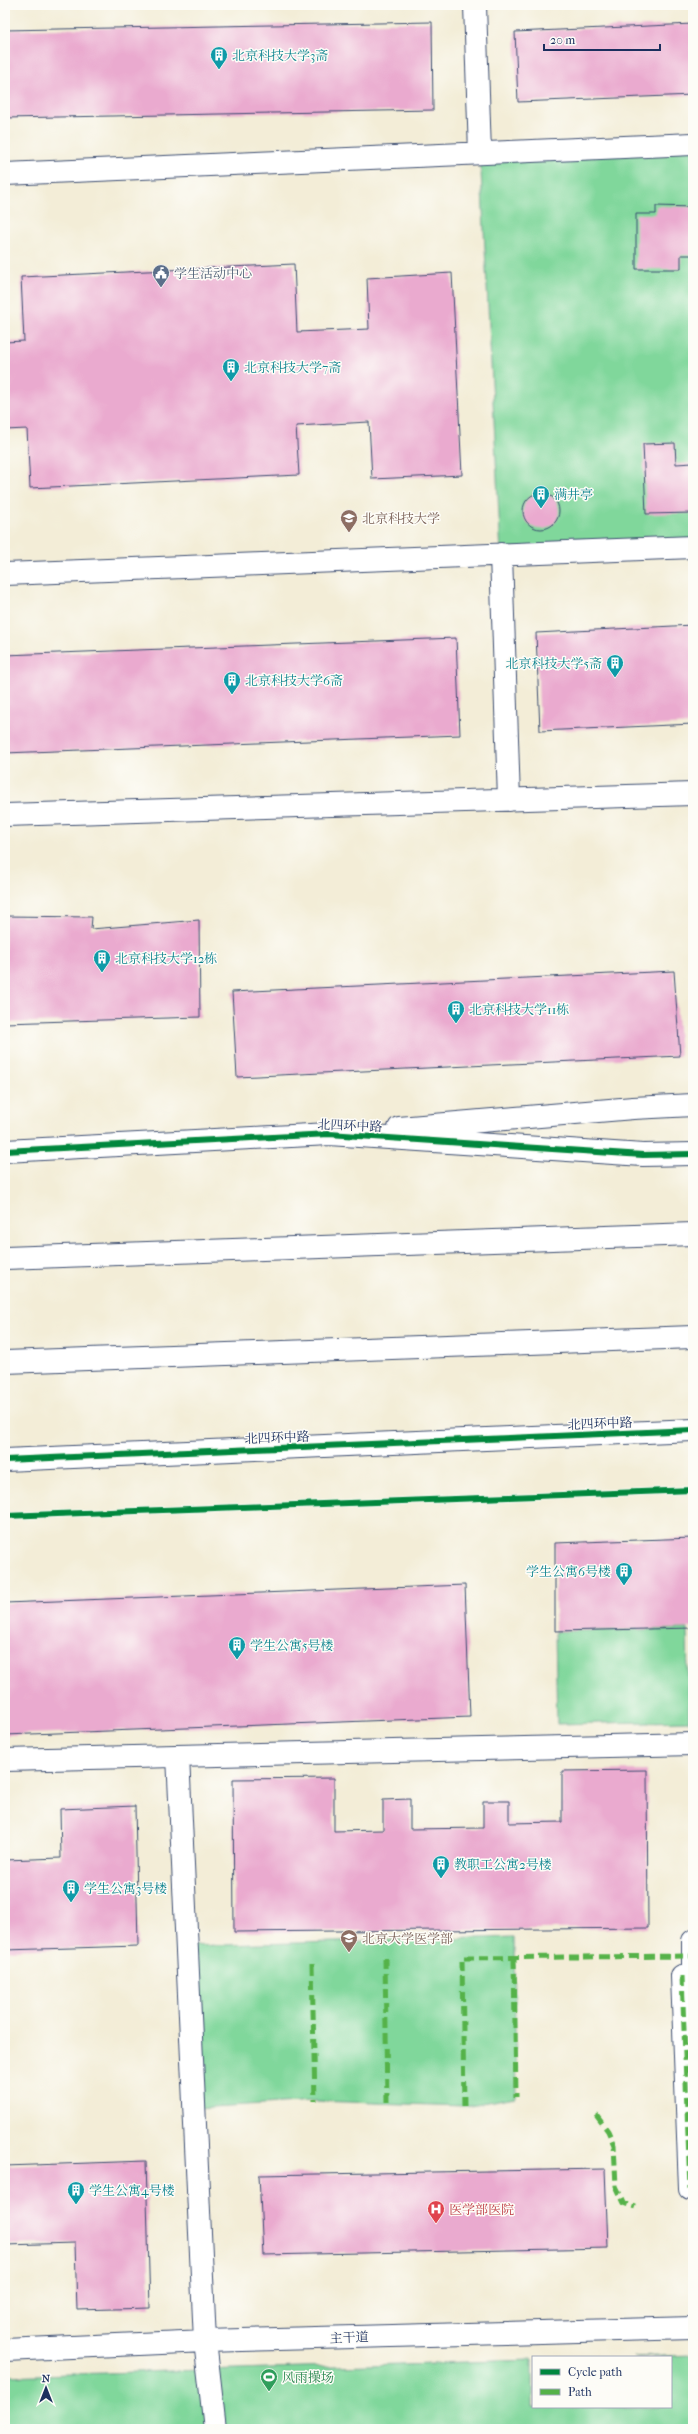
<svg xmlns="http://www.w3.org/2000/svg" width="698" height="2434" viewBox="0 0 698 2434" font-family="'IM FELL French Canon','Noto Serif SC',serif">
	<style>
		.green { fill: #80d79b; stroke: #4e837c }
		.building { fill: #eaaacf }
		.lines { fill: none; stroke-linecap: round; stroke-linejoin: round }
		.minor-casing { stroke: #3b4c70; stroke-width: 24 }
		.highway-casing { stroke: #3b4c70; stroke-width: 24 }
		.minor { stroke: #fff; stroke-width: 22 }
		.highway { stroke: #fff; stroke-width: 22 }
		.quiet { stroke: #55b248; stroke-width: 5; stroke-dasharray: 10 5; stroke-linecap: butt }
		.cycleway-casing { stroke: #fdfcf7; stroke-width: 8 }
		.cycleway { stroke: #00873e; stroke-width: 6 }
		.labels { text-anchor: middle; stroke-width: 3; stroke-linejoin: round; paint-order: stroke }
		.culture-label { font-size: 13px; fill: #0d838f; stroke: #fdfcf7; text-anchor: start }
		.service-label { font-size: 13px; fill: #4e5e75; stroke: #fdfcf7; text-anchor: start }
		.education-label { font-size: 13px; fill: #785e54; stroke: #fdfcf7; text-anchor: start }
		.street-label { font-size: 13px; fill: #1b2f5e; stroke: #fdfcf7 }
		.health-label { font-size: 13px; fill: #be3a42; stroke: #fdfcf7; text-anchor: start }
		.leisure-label { font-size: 13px; fill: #27864d; stroke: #fdfcf7; text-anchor: start }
	</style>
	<rect width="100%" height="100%" fill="#fdfcf7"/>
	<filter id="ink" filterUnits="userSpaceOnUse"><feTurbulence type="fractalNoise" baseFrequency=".025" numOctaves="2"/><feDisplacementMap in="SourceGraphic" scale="8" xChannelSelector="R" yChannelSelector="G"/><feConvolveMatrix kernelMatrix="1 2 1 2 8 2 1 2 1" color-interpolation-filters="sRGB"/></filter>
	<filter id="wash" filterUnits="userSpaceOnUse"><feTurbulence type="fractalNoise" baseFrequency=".012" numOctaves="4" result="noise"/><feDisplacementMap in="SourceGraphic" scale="16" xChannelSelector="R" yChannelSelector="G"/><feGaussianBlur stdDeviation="0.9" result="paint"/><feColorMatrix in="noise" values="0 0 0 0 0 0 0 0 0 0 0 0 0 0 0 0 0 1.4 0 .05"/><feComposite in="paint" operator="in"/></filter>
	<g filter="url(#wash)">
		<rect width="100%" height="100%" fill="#f3edd7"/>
		<path class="green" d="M693,144V547L501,554L480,153Z
			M687,1629L689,1721L557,1724L555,1631Z
			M514,1937L516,2097L464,2106L315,2101L195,2108L187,1946Z
			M693,2355V2429H5V2376L533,2360V2407H671V2357H634Z"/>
		<g id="blocks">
			<path class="building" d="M432,22L433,110L5,118V30Z
				M693,24V95L518,102L515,32Z
				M656,206L693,207V255H681V269H636V214H656Z
				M294,264L297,332L369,329L367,278L452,273L462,475L372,479L369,422L296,426L299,475L30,488L27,429L5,430V342L24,341L21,277Z
				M675,443L676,464L693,463V513L646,514L643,444Z
				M523 511a18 18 0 1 1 36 0a18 18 0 1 1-36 0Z
				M693,625V724L540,731L536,633Z
				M456,638L460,735L5,753V655Z
				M5,916L92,917L91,929L199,920L200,1017L5,1023Z
				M674,971L680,1056L237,1077L232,992Z
				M693,1538V1628L555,1631V1543Z
				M465,1585L470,1717L5,1735V1603Z
				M647,1770L648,1928L234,1932L233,1779L334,1778V1831L383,1830V1800L410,1799V1829L483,1828V1801H509V1823L562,1822V1771Z
				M135,1806L138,1946L5,1950V1860L61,1858L60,1809Z
				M146,2161L150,2308L77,2310L75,2243L5,2245V2166Z
				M605,2169L608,2248L263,2255L259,2175Z"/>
		</g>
	</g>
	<g filter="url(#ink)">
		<use href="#blocks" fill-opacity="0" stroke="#3b4c70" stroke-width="1"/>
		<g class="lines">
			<g class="minor-casing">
				<path id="minor" d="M475,5L480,153
					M5,174L693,144
					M501,554L509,800
					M5,574L693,547
					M5,815L693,794
					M399,1128L633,1108L693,1105
					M5,1151L329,1134L643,1155L693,1154
					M5,1460L693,1430
					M178,1756L205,2341L215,2429
					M5,1760L693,1744
					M682,1976L690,2189
					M693,1994V1941
					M5,2350L205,2341L693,2328"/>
			</g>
			<g class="highway-casing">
				<path id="highway" d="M5,1258L693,1234
					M5,1362L693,1337"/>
			</g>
			<use href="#minor" class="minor"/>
			<use href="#highway" class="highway"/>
			<path class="quiet" d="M385,1958L387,2102
				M514,1958L516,2097
				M312,1964L315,2101
				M682,1976L690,2189
				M464,2106L462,1958L691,1956
				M596,2115L608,2131L614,2145L616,2186L624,2203L636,2207"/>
			<g class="cycleway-casing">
				<path id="cycleway" d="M5,1151L329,1134L643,1155L693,1154
					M5,1460L693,1430
					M5,1516L693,1490"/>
			</g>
			<use href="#cycleway" class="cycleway"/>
		</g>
	</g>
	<defs>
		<g id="building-pin" transform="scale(0.9)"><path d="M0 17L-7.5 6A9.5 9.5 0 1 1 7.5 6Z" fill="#0f9aa8" stroke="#fdfcf7"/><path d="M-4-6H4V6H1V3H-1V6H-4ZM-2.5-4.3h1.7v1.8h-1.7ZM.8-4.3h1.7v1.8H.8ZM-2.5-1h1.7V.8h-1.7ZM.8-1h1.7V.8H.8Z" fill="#fff"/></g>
		<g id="civic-pin" transform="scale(0.9)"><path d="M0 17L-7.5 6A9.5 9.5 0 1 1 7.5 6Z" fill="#5c6f8a" stroke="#fdfcf7"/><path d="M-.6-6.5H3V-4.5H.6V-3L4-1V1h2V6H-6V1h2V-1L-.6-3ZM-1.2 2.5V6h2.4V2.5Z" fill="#fff"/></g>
		<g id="university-pin" transform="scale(0.9)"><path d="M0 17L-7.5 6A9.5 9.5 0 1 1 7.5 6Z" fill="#8d6e63" stroke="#fdfcf7"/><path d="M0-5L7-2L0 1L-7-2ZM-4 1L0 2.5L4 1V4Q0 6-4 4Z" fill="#fff"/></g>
		<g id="hospital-pin" transform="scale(0.9)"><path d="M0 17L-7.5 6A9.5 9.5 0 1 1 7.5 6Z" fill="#e0444e" stroke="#fdfcf7"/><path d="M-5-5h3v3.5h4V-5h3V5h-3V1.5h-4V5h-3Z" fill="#fff"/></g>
		<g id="stadium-pin" transform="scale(0.9)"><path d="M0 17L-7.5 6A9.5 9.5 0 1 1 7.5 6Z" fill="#2e9e5b" stroke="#fdfcf7"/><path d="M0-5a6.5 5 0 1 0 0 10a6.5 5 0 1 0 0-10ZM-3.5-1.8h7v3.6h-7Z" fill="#fff"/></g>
	</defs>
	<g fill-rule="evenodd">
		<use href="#building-pin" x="219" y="55"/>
		<use href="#civic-pin" x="161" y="273"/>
		<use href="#building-pin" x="231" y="367"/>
		<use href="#building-pin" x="541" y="494"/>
		<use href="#university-pin" x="349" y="518"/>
		<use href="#building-pin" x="615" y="663"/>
		<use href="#building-pin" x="232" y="680"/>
		<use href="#building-pin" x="102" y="958"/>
		<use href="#building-pin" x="456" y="1009"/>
		<use href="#building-pin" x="624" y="1571"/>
		<use href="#building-pin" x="237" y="1645"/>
		<use href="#building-pin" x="441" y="1864"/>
		<use href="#building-pin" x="71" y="1888"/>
		<use href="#university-pin" x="349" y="1938"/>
		<use href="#building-pin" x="76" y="2190"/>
		<use href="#hospital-pin" x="436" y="2209"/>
		<use href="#stadium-pin" x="269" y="2377"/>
	</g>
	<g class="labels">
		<g class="culture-label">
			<text x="232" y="60">北京科技大学3斋</text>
			<text x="244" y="372">北京科技大学7斋</text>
			<text x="554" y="499">满井亭</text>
			<text x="602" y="668" text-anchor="end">北京科技大学5斋</text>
			<text x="245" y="685">北京科技大学6斋</text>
			<text x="115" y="963">北京科技大学12栋</text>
			<text x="469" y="1014">北京科技大学11栋</text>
			<text x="611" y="1576" text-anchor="end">学生公寓6号楼</text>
			<text x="250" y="1650">学生公寓5号楼</text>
			<text x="454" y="1869">教职工公寓2号楼</text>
			<text x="84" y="1893">学生公寓3号楼</text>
			<text x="89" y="2195">学生公寓4号楼</text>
		</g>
		<g class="service-label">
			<text x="174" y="278">学生活动中心</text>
		</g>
		<g class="education-label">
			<text x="362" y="523">北京科技大学</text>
			<text x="362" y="1943">北京大学医学部</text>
		</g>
		<g class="street-label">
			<text transform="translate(350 1125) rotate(2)" y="5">北四环中路</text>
			<text transform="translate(600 1423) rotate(-2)" y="5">北四环中路</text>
			<text transform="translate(277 1437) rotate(-2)" y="5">北四环中路</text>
			<text transform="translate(349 2337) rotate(-2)" y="5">主干道</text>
		</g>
		<g class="health-label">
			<text x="449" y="2214">医学部医院</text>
		</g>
		<g class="leisure-label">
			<text x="282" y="2382">风雨操场</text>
		</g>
	</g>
	<rect width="698" height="2434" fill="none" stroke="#fdfcf7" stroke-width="20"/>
	<rect x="532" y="2356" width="140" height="52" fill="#fdfcf7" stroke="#a3aaba"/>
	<rect x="540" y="2369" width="20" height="6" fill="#00873e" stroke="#a3aaba"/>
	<text x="568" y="2376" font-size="12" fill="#1b2f5e">Cycle path</text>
	<rect x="540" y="2389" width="20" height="6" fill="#55b248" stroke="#a3aaba"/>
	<text x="568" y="2396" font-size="12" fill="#1b2f5e">Path</text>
	<g transform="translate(46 2388)" stroke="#fdfcf7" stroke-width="3" paint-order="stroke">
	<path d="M0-3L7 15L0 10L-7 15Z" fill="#1b2f5e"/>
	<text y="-6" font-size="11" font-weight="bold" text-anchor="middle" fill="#1b2f5e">N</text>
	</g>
	<path d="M544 44v6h116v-6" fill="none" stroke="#1b2f5e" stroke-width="2"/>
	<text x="550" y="44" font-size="12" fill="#1b2f5e" stroke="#fdfcf7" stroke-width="3" paint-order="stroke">20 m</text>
</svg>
